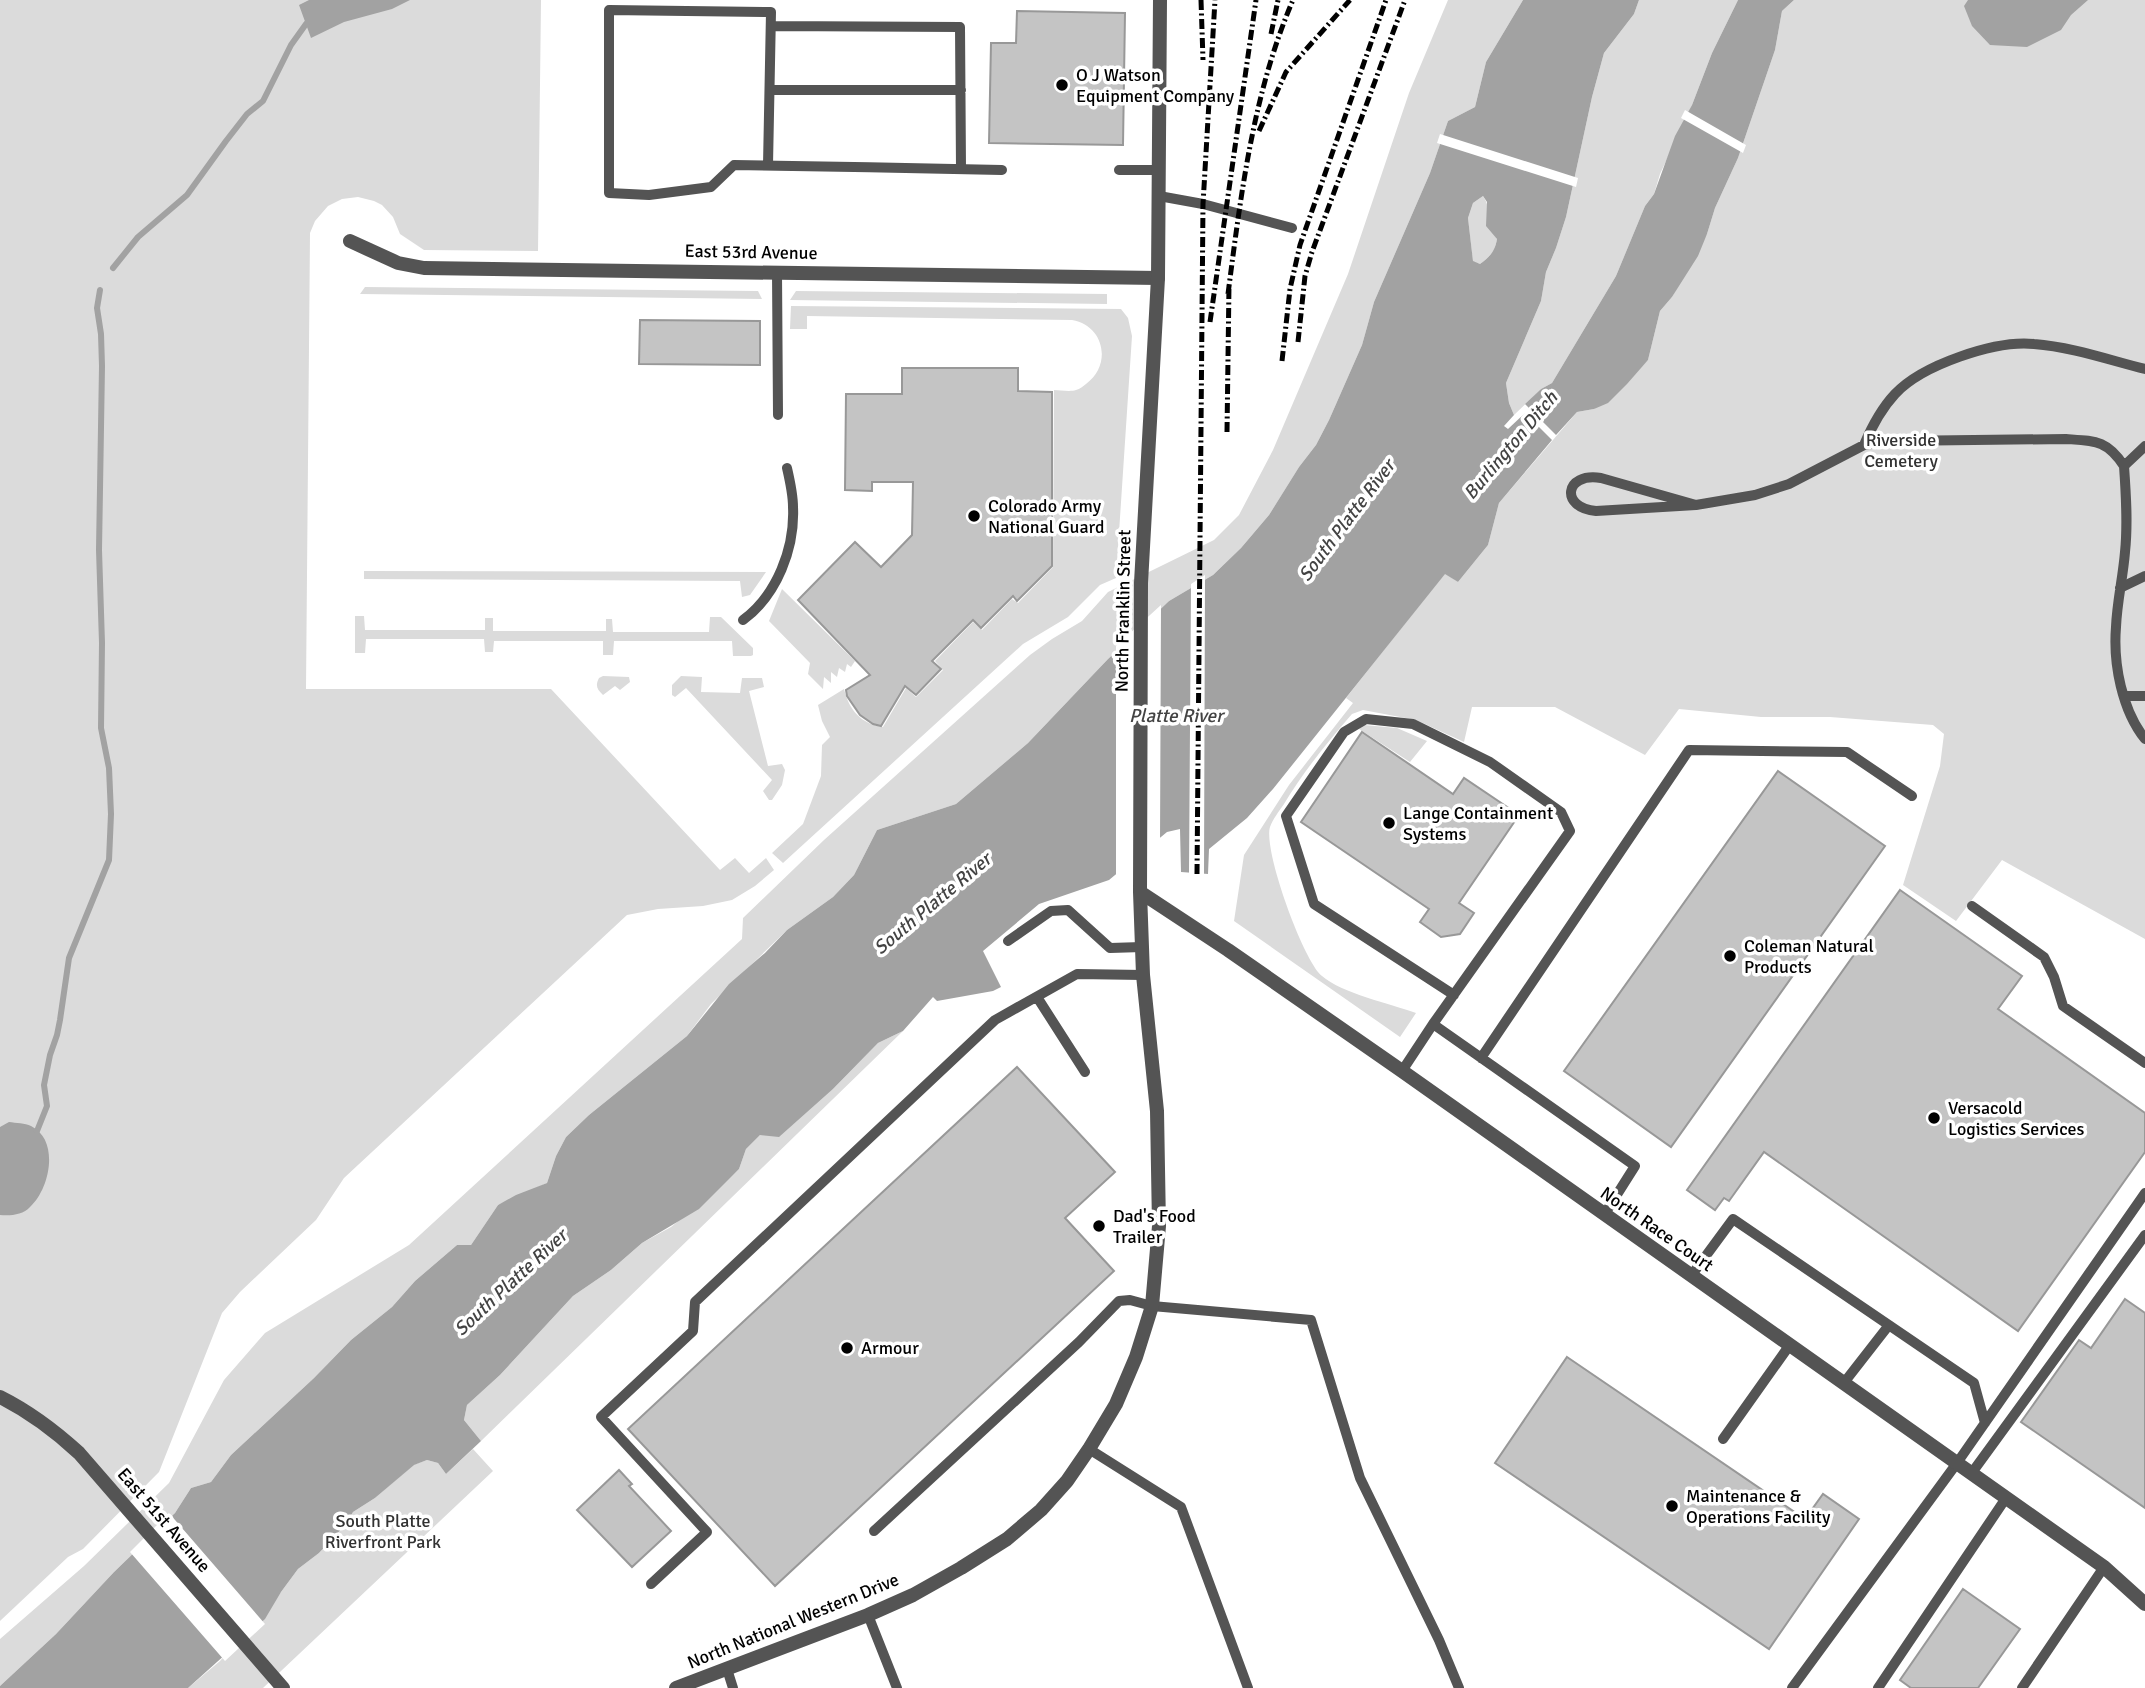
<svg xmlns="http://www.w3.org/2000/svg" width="2145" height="1688" viewBox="0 0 2145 1688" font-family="Signika,sans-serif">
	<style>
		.green { fill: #dbdbdb }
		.water { fill: #a2a2a2; fill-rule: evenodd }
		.pier { fill: #fff }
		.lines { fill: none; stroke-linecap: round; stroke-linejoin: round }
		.stream { stroke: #a2a2a2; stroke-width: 6 }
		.building { fill: #c4c4c4; stroke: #989898; stroke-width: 2 }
		.service { stroke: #545454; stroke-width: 10 }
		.minor { stroke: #545454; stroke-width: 14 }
		.tertiary { stroke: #545454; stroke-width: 14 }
		.rail { stroke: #000; stroke-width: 5; stroke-dasharray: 10 3.5 2 3.5; stroke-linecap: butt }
		.poi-dot { fill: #000; stroke: #fff; stroke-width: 2.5 }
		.labels { text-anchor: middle; stroke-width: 7; stroke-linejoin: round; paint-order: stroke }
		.poi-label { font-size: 18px; fill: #000; stroke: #fff; text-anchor: start }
		.street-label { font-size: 18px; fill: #000; stroke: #fff }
		.park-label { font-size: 18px; fill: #323232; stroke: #fff }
		.water-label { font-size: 19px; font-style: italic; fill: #434343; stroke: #fff }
	</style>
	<rect width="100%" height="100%" fill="#fff"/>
	<path class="green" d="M0,0H541L538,251L424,250L400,234L393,217L382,205L374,201L358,197L342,199L328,206L315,221L310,233L306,689H551L720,870L735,858L749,873L766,858L774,870L755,886L732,900L703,906L658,909L627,915L344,1178L316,1220L240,1292L222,1313L159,1472L83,1549L68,1557L0,1621Z
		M1448,0H1523L1486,62L1475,107L1448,121L1430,173L1374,302L1362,345L1329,420L1316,445L1299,467L1269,515L1241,548L1213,575L1169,601L1108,659L1028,743L956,804L877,830L854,875L833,897L787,930L711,1004L687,1036L589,1115L566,1137L556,1156L547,1183L498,1205L471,1245H457L415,1281L392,1307L351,1340L314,1378L231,1455L211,1482L191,1488L175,1513L114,1572L56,1634L0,1686V1639L84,1566L169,1483L224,1380L265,1333L409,1245L742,939L743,918L824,840L1030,655L1052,639L1082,621L1108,592L1214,540L1239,515L1273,450L1348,274L1409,93Z
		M1639,0H1738L1712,53L1692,105L1660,174L1654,194L1645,206L1616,276L1552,383L1541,389L1514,415L1509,403L1506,383L1541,301L1546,272L1556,248L1566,217L1592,97L1604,53L1634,14Z
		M1794,0H2145V939L2002,860L1956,921L1903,885L1940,766L1944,734L1933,725L1830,717H1761L1679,709L1645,755L1555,707H1472L1464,742L1416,720L1363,710L1352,714C1327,743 1303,772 1284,804C1279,811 1273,819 1270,827C1263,850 1303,960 1322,976C1341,993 1391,1004 1416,1013L1400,1037L1234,921L1244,855L1289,785L1353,703L1346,698L1445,573L1458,582L1488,545L1499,503L1577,412L1594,409L1648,360L1660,311L1672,297L1707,234L1715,208L1738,158L1775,50L1782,11Z
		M1483,196C1492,209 1488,226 1497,239C1495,251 1490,257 1480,264L1473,262L1468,218L1473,203Z
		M365,287L758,291L762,299L360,294Z
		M796,291L1107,294V304L790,300Z
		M791,306L1121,309L1128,318L1132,336L1116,578L1100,585L1068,617L1023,644L783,863L772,853L803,824L821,776L822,745L830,737L822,721L818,705L844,689C849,710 861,724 883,727L906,688L916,697L943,670L935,661L973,622L982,630L1012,599L1018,603L1053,567L1054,390C1060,390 1070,392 1076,390C1080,389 1083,386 1086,384C1112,365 1105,326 1072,320L807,316V329H790Z
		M364,571L766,572L750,595L742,597L740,581L364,579Z
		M782,589L855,661L851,667L847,664L845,672L839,668L837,677L831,672V683L824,677L823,689L808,674L810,663L769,621Z
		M355,616H364L365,630H485V618H493V631H606V619H612L613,632H709L710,617H721L753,648V655L751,656H733L732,641H614L613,655H603V641H494L493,652H485L484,639H366L365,653H355Z
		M603,676L629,677L630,682L620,690L615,686L603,695C597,689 595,686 599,678Z
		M681,676L702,677L701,692L740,693L742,678H762L764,687L749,691L768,766L782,764L785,770L782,785L772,800H769L763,791L772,780L686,688L675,697L672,695V685Z
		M1364,725L1397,728L1427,741L1410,762L1359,729Z
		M903,1031L481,1441L464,1420L467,1405L500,1375L573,1296L611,1270L642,1243L671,1227L722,1185L739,1169L746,1149L760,1135L834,1088L878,1043Z
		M473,1449L493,1471L263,1688H188L220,1661L281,1592L298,1569L319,1553L347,1523L353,1512L375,1498L413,1465L427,1460L438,1463L446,1474Z"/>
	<path class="water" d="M309,0H410L392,9L344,22L311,38L299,5Z
		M1523,0H1639L1634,14L1604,53L1592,97L1566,217L1556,248L1546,272L1541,301L1506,383L1509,403L1514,415L1504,426L1508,429L1525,413L1552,440L1499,503L1488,545L1458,582L1445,574L1273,789L1247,818L1209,849L1208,874L1181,872L1180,829L1167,832L1109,880L1039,904L983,951L1001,987L993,991L937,1001L933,997L903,1031L878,1043L834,1088L779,1137L760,1135L746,1149L739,1169L699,1209L642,1243L611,1270L573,1296L500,1375L467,1405L464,1420L481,1441L446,1474L438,1463L427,1460L414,1465L375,1498L353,1512L347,1523L319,1553L298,1569L281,1592L265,1619L188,1688H0V1686L56,1634L114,1572L175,1513L191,1488L211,1482L231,1455L314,1378L351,1340L392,1307L415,1281L457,1245H471L498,1205L516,1195L547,1183L556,1156L566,1137L589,1115L687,1036L729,984L765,953L787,930L833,897L854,875L877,830L956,804L1028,743L1108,659L1169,601L1213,575L1241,548L1269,515L1299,467L1316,445L1329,420L1362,345L1374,302L1430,173L1448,121L1475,107L1486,62ZM1483,196L1487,202L1486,226L1497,239C1495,251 1490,257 1480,264L1473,261L1468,218L1473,203Z
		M1738,0H1794L1782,11L1775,50L1738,158L1715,208L1707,234L1698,256L1672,297L1660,311L1648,360L1627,384L1608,403L1594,409L1577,412L1556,435L1525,404L1541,389L1552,383L1616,276L1645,206L1654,194L1675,136L1692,105L1712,53Z
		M1968,0H2088L2071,15L2061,30L2027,47L1990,45L1972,26L1964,6Z
		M9,1122C16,1123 25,1123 31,1126C60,1140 50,1189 30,1207C23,1215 10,1216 0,1215V1127Z"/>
	<path class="pier" d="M1685,110L1746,145L1743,153L1681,118Z
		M1440,134L1578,178L1576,187L1437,143Z
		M1205,575L1204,874H1189L1191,584Z
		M1161,605L1160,843L1116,877V646Z
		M169,1513L265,1624L225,1661L130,1552Z"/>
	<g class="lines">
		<path class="stream" d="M113,268L138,237L187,195L226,141L247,114L263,101L291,45L306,24
			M37,1131L47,1106L44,1085L50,1055L57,1035L60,1020L69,958L109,860L111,814L109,768L101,728L102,643L99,550L102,366L101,334L97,308L100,290"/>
	</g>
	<path class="building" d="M1017,11L1125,13L1123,145L989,143L991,43H1016Z
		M640,320L760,321V365L639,364Z
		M902,368H1018V391L1052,392V566L1017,601L1013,596L981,628L973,620L932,661L941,669L916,695L905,686L881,726L873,724L860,715L847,696L846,690L870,675L798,600L855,542L881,567L912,535L913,482H872V491L845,490L846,394H902Z
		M1362,732L1453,794L1464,778L1519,815L1459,903L1474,913L1460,934L1441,937L1420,922L1429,909L1301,822Z
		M1778,771L1885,846L1671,1147L1564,1071Z
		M1900,890L2022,976L1998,1009L2145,1113V1152L2018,1331L1764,1152L1729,1201L1724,1198L1715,1210L1687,1190Z
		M1017,1067L1115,1172L1065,1218L1114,1271L775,1586L628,1429Z
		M2125,1299L2145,1313V1508L2021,1422L2079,1340L2091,1348Z
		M1567,1357L1805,1519L1823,1494L1859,1519L1769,1649L1495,1463Z
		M619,1470L632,1484L629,1486L671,1531L632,1567L577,1510Z
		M1963,1589L2020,1629L1978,1688H1911L1900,1680Z"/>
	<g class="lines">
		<path class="service" d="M771,26L960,27L961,169
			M770,90H961
			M768,165L771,12L609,10V193L649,195L711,187L734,165C823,166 913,168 1002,170
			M1119,170H1159
			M1159,196L1203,204L1292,228
			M777,272L778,415
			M1864,445C1872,426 1881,409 1895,394C1922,365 1995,340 2034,344C2072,347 2109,360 2145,369
			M2145,446L2124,466C2126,494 2128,524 2125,552C2123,577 2117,602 2116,627C2113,664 2122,710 2145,739
			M1696,505L1596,511C1560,508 1564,472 1601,478L1696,505L1755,495L1789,484L1864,445L1893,441L2066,439C2095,441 2107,440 2124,466
			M2120,588L2145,576
			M743,620C777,595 795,548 793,507C793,494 790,481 787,468
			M2124,696H2145
			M1972,906L2044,957L2054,977L2063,1006L2145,1063
			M1008,941L1051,911L1068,910L1110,948L1142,947
			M1037,997L1085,1072
			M1433,1024L1570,831L1561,812L1490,762L1413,724L1366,719L1344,732L1286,816L1314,904L1454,995
			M1481,1058L1689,750L1847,752L1912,796
			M1402,1071L1433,1024L1635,1166L1604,1215
			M1691,1276L1733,1219L1974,1383L1985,1423
			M1843,1384L1889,1325
			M1723,1439L1789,1346
			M1089,1449L1181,1507L1248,1688
			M1971,1474L2145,1235
			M874,1531L1079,1342L1119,1301L1130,1300L1152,1306L1311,1320L1360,1478L1439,1640L1459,1688
			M651,1584L707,1532L601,1417L693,1331L695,1302L995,1020L1077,974L1143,975
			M868,1615L897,1688
			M727,1669L733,1688
			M1792,1688L1957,1463L2145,1193
			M1878,1688L2006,1498
			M2022,1688L2104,1567"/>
		<path class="minor" d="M350,241L398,263L424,268L1158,278
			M0,1397C30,1412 55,1431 79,1453L283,1688"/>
		<path class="tertiary" d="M1140,892L1228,950L1402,1071L2104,1567L2145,1604
			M676,1688L868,1615L913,1595L961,1568L1007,1539L1041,1510L1067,1481L1089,1449L1116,1404L1136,1357L1152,1306L1159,1226L1157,1111L1143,975L1140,892L1141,583L1158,278L1160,0"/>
		<path class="rail" d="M1201,0L1203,60
			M1271,34L1278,0
			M1259,131L1286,72L1350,0
			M1228,294C1241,194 1253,93 1293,0
			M1210,322L1256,0
			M1298,342L1305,276L1312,252L1405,0
			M1282,361L1290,289L1300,245L1386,0
			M1227,432L1229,285
			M1197,874L1203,204L1215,0"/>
	</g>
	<g class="poi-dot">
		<circle cx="1062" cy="85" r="7"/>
		<circle cx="974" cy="516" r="7"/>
		<circle cx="1389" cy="823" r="7"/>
		<circle cx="1730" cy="956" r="7"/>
		<circle cx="1934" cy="1118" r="7"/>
		<circle cx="1099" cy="1226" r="7"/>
		<circle cx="847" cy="1348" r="7"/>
		<circle cx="1672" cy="1506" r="7"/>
	</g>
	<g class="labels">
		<g class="poi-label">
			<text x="1076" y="81">O J Watson<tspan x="1076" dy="21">Equipment Company</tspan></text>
			<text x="988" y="512">Colorado Army<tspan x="988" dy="21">National Guard</tspan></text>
			<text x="1403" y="819">Lange Containment<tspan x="1403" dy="21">Systems</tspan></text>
			<text x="1744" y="952">Coleman Natural<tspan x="1744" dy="21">Products</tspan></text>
			<text x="1948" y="1114">Versacold<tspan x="1948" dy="21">Logistics Services</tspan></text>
			<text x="1113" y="1222">Dad's Food<tspan x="1113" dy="21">Trailer</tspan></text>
			<text x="861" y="1354">Armour</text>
			<text x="1686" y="1502">Maintenance &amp;<tspan x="1686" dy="21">Operations Facility</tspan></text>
		</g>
		<g class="street-label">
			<text transform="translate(751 252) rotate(1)" y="6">East 53rd Avenue</text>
			<text transform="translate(1123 611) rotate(-89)" y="6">North Franklin Street</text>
			<text transform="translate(1657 1229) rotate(35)" y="6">North Race Court</text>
			<text transform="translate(164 1520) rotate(49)" y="6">East 51st Avenue</text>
			<text transform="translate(793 1621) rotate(-22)" y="6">North National Western Drive</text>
		</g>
		<g class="park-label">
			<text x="1901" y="446">Riverside<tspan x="1901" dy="21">Cemetery</tspan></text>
			<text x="383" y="1527">South Platte<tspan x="383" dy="21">Riverfront Park</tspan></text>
		</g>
		<g class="water-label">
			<text transform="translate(1510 445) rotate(-50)" y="7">Burlington Ditch</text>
			<text transform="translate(1346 520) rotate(-53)" y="7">South Platte River</text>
			<text x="1176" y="722">Platte River</text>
			<text transform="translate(932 903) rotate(-40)" y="7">South Platte River</text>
			<text transform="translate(510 1282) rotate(-43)" y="7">South Platte River</text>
		</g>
	</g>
</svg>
